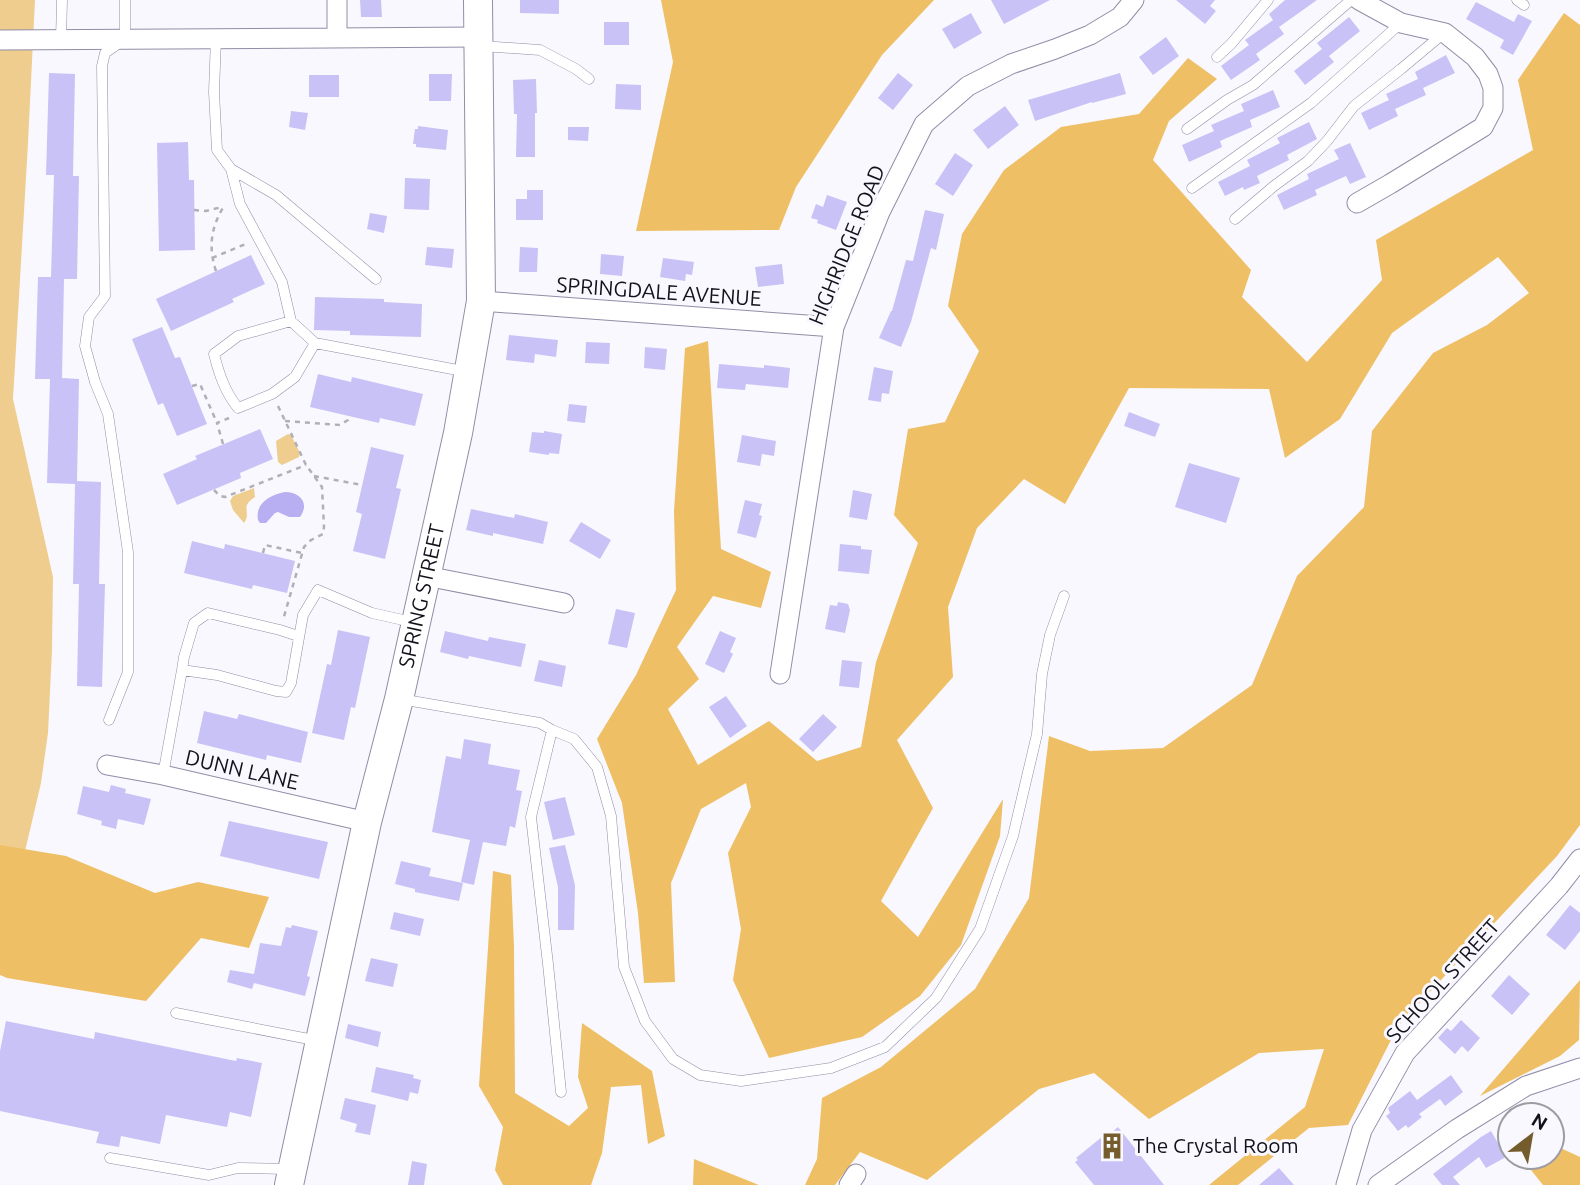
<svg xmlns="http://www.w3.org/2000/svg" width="1580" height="1185" viewBox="0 0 1580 1185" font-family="Ubuntu,sans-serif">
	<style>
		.green { fill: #efcd8f }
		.forest { fill: #eebf65 }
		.water { fill: #b8aef2 }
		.building { fill: #c9c2f6 }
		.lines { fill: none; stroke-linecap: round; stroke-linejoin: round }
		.lane-casing { stroke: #908da6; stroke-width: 11 }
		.street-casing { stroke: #908da6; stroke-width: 21 }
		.secondary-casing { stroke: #908da6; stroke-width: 30 }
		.path { stroke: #b1afb7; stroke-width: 2.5; stroke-dasharray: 5 5; stroke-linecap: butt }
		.lane { stroke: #fff; stroke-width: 10 }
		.street { stroke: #fff; stroke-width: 19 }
		.secondary { stroke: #fff; stroke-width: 28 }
		.labels { text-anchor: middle; stroke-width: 6; stroke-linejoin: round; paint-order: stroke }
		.street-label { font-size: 21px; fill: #13111b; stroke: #f9f8fe }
		.poi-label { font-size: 21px; fill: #13111b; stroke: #f9f8fe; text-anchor: start }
	</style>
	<rect width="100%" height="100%" fill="#f9f8fe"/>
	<path class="green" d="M0,0H35L28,143L13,399L53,577L52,650L48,733L41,783L15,894L0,892Z
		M288,434L291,435L300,453L299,457L282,465L278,462L276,441Z
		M254,488L255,497C239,507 252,512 244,523L233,510L230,501L233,496Z"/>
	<path class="forest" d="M661,0H934L882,55L796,187L779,230L636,231L673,62Z
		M1564,13L1580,25V825L1557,856L1398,1026L1348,1125L1309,1128L1238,1185H1209L1305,1107L1324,1049L1259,1053L1149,1119L1094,1073L1039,1089L927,1180L860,1152L835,1185H805L817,1159L822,1098L881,1067L975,989L1029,898L1049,736L1090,751L1163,748L1252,685L1297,576L1364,507L1372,431L1433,353L1487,325L1529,293L1498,257L1392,333L1340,419L1285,458L1269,389L1129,388L1065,504L1024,479L977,528L948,607L953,677L897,740L933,808L881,901L918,937L1003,799L1000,836L961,945L920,996L862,1037L769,1058L733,980L741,929L728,853L751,807L746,783L701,809L671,883L675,982L644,983L638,913L622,803L597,739L636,675L676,590L674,511L685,348L708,341L721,549L771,572L761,608L713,596L677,647L699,679L668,709L698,765L769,721L817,761L861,747L876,662L918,543L894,515L908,429L945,422L979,351L948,306L962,234L1004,170L1061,127L1139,114L1188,58L1217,79L1169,121L1153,160L1251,270L1242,297L1307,362L1382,280L1376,240L1533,150L1518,80Z
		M0,845L66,856L155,893L198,882L269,897L249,948L201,938L146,1001L7,978L0,975Z
		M493,871L511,875L514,947L515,1093L569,1126L588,1108L578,1077L582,1023L652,1071L665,1136L648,1144L641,1085L611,1087L602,1153L591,1185H503L495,1170L503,1127L479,1086Z
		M1580,980L1579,1040L1560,1056L1480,1096Z
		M1552,1144L1580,1157V1185H1543L1527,1165L1531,1157H1552Z
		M694,1159L759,1185H693Z"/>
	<path class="water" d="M285,492C300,492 310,503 300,517H289L278,512L275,513L266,523H260L258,520C255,503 270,495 285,492Z"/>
	<path class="building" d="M360,0H381L382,17H361Z
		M520,0H559V14L520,13Z
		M991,0H1050L1004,24Z
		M1176,0H1215L1210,6L1216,11L1205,24Z
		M1285,0H1317L1279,27L1284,34L1256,54L1260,60L1231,80L1221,66L1249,45L1245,40L1273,20L1269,14Z
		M1476,2L1514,22L1518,14L1532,21L1513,55L1500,48L1504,40L1466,19Z
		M971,13L982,33L954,49L942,29Z
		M1349,17L1360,31L1329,56L1334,62L1305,85L1294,71L1322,49L1317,43Z
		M604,22H629V45H604Z
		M1166,37L1179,56L1153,75L1139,57Z
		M1446,55L1455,73L1423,88L1426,95L1395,109L1398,116L1369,130L1361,113L1389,100L1386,94L1418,79L1415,72Z
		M49,73L75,74L73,176H79L77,279H64L62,378L79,379L77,481L101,482L99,584H105L102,687L77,686L79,584H73L75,484L47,483L50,379H35L38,277H51L54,175H46Z
		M898,73L913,85L893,110L878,98Z
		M1120,73L1126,94L1092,103V102L1035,121L1028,100Z
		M429,74H452L451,101H429Z
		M309,75H339V97H309Z
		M536,79L537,113H535V157H516L517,114H514L513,80Z
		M616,84L641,85V110L615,109Z
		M1273,90L1280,107L1250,120L1252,127L1220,141L1222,147L1189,162L1182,145L1214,131L1211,125L1244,111L1241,104Z
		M1005,106L1019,125L988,149L973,130Z
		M291,111L308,113L305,130L289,127Z
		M1309,122L1317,139L1287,155L1289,160L1257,176L1260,183L1244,190L1243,187L1225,196L1218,182L1250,166L1247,160L1280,143L1277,138Z
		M418,126L448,130L446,150L416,147V144H413L415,129H418Z
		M568,127H589L588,141L568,140Z
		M188,142L189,180H194L195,250L159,251L157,143Z
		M1350,143L1366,177L1350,184L1346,176L1315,190L1317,195L1284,210L1277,195L1309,179L1307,174L1339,159L1334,150Z
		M955,153L973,165L953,196L935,184Z
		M405,178L430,179L429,210L404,209Z
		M527,190H543V220H516V199H527Z
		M827,195L847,202L836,230L817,223L818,220L811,218L816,204L823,207Z
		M925,210L944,214L936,250L931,248L911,322L901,347L879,338L891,311H892L906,260L913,261Z
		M370,213L387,216L384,233L367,229Z
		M427,247L454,249L452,268L425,265Z
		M520,247L538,248L537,272H519Z
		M601,254L624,256L622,276L600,274Z
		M251,255L265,284L232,299L234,302L171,331L156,299Z
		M663,258L694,262L692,275L686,274L685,281L660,277Z
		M782,264L784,284L758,287L755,267Z
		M315,297L384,299V302L422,304L421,337L350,335V331L314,330Z
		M162,327L175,358L180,357L207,424L177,436L163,403L158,405L132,339Z
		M509,335L558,340L556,357L535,354L534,363L506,360Z
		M586,342L610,343L609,364L585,363Z
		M645,347L667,349L665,370L644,368Z
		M719,364L764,368V365L790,368L788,388L746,384L745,390L717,388Z
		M874,367L893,371L889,394L882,393L881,402L868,400Z
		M318,374L351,382L352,377L423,394L415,426L380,418L379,423L310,407Z
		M569,404L587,406L585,423L567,421Z
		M1129,412L1160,424L1155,437L1124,426Z
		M260,429L273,459L240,473L241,478L177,505L163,474L197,459L195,456Z
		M544,431L562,434L559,454L549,453V455L529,452L532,432L544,433Z
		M742,435L776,441L774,456L762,454L760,466L737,462Z
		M371,447L404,455L396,488L401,489L385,559L353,551L362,514L356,512Z
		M1189,463L1240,478L1226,523L1175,507Z
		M853,490L872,494L867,520L849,517Z
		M745,500L762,504L759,515L762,516L756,538L737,533Z
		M471,509L514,518L515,514L548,522L543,544L493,533V536L466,530Z
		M581,522L611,540L600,559L569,541Z
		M192,541L224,549L225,544L295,561L287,593L253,585L252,589L184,573Z
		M840,544L861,546V549L872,550L869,574L838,571Z
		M838,602L848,604L850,610L845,633L825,629L830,605L837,606Z
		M616,609L635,613L627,648L608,644Z
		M338,630L370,637L355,708L351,707L344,740L312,733L327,664L331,665Z
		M445,631L488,641L489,637L526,644L521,667L469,656L468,659L440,652Z
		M720,631L736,638L730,652L733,654L724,673L705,664Z
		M539,660L566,666L562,687L534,681Z
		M842,660L862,662L859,688L839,686Z
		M726,696L747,726L730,738L709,707Z
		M204,711L237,719L239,714L308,732L301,763L267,755L266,760L197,743Z
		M823,714L837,727L813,752L799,739Z
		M464,739L491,744L488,764L520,770L516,790L522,791L515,828L510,826L506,846L483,842L474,885L461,882L470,840L432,832L446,756L461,759Z
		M111,785L126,789L125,793L151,799L144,825L118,819L116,829L101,825L102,821L77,814L83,786L109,792Z
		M565,797L575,835L553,840L544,802Z
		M229,821L328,842L319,879L220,856Z
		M565,845L575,885L574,930H558V887L549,848Z
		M401,861L431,868L429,876L463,883L459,901L415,892V889L395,884Z
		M1570,905L1580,913V931L1565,950L1546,935Z
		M394,912L424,919L420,936L390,929Z
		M292,925L318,931L307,976L310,977L305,996L254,983L252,989L227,982L230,970L254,974L260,943L281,946L286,927L291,928Z
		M371,958L398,964L393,987L365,981Z
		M1509,975L1530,994L1512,1015L1491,996Z
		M1461,1020L1480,1038L1468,1052L1462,1046L1455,1054L1438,1038L1447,1028L1451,1031Z
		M6,1021L94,1039L95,1032L236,1061L237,1058L262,1063L251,1117L230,1112L227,1127L166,1115L160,1144L121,1136L119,1147L96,1143L99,1132L0,1111V1051Z
		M348,1024L381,1032L378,1047L345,1038Z
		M376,1067L414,1075L413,1078L421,1080L418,1094L410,1092L408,1101L371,1092Z
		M1451,1075L1463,1092L1445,1106L1440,1099L1419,1114L1422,1117L1408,1128L1406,1125L1398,1131L1386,1116L1390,1113L1388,1108L1410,1091L1417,1100Z
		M345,1098L376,1105L370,1135L355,1132L357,1124L340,1119Z
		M1118,1127L1164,1185H1094L1075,1162L1078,1160L1076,1158L1108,1132L1110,1134Z
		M1491,1131L1506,1157L1486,1168L1479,1157L1453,1177L1460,1185H1442L1433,1174L1481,1137Z
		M412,1161L427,1164L424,1185H408Z
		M1279,1168L1294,1185H1259Z"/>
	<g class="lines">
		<g class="lane-casing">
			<path id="lane" d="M1517,0L1524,5
				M216,38L214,92L217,150L231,169L276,195L376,279
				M61,40L62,0
				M482,46L540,50L576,69L589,79
				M1217,57L1231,44L1268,0
				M1187,129L1227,100L1253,85L1351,0
				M231,169L240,204L282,282L291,321L315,343L468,372
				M1192,188L1311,103L1401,23
				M1235,219L1274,186L1308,161L1327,141L1354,106L1401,69L1444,33
				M291,321L238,336L214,354C219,374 225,392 238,408L272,394L295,377L315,343
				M182,670L184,657L194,623L208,613L280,630L298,636
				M400,699L540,723L552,730L574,739L597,767L611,816L624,967L645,1021L673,1059L700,1075L741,1081L831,1068L885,1047L936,998L980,929L1013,836L1037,734L1042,674L1050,635L1064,596
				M109,720L128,672V552L108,414L95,382L85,346L89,317L105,296L102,66L105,53L125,39V0
				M552,730L531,817L548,964L561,1092
				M163,775L182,670L217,675L276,691L286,692L291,683L303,615L318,590L372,613L412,622
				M176,1013L319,1041
				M110,1158L209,1175L238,1168L289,1169"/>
		</g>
		<g class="street-casing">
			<path id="street" d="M337,38V0
				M0,40L478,37
				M1357,203L1390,184L1483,127L1493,108V88L1488,74L1475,57L1445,33L1401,23L1359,0
				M481,301L834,327
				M426,576L564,603
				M780,674L834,327L880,212L924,124L968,86L1011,64L1055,49L1090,35L1120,17L1134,0
				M107,765L163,775L367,822
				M849,1185L856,1174
				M1346,1185L1362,1130L1405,1053L1559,886L1580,859
				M1378,1185L1457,1129L1526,1086L1580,1068"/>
		</g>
		<g class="secondary-casing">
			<g id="secondary">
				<path id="s1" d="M289,1185L367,822L399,699L458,433L481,301L478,0"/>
			</g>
		</g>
		<path class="path" d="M194,210L206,211L222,207
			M212,258L248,243
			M216,271C208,247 211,227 224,206
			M192,386L200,384L217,423
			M278,406L306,465L322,487L324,527L323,534L311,540L304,547L283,620
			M285,421L340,425L348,420L349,416
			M223,444L217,423L229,418
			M314,476L362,485
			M214,490L220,496L225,497L306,465
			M263,553L265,545L302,553"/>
		<use href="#lane" class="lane"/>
		<use href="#street" class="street"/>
		<use href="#secondary" class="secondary"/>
	</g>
	<defs>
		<g id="building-bare" transform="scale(2.1)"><path d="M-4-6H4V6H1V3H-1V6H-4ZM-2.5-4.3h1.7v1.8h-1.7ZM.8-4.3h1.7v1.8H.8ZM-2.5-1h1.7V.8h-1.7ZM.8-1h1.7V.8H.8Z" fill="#745c2c" stroke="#f9f8fe" stroke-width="2.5" paint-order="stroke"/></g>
	</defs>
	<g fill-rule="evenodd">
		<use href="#building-bare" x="1112" y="1146"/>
	</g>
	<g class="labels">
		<g class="street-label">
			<text transform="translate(847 245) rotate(-68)" y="7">HIGHRIDGE ROAD</text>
			<text transform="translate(659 292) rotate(4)" y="7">SPRINGDALE AVENUE</text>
			<text dy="7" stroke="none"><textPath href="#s1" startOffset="604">SPRING STREET</textPath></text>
			<text transform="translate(242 770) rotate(13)" y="7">DUNN LANE</text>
			<text transform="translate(1443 981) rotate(-48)" y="7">SCHOOL STREET</text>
		</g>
		<g class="poi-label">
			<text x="1133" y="1153">The Crystal Room</text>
		</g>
	</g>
	<g transform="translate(1531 1136) rotate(31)"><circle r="33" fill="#f9f8fe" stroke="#9d9ca3" stroke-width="2"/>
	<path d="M0-5L12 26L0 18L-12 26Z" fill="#745c2c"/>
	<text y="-10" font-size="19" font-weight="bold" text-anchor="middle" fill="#13111b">N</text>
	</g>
</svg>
